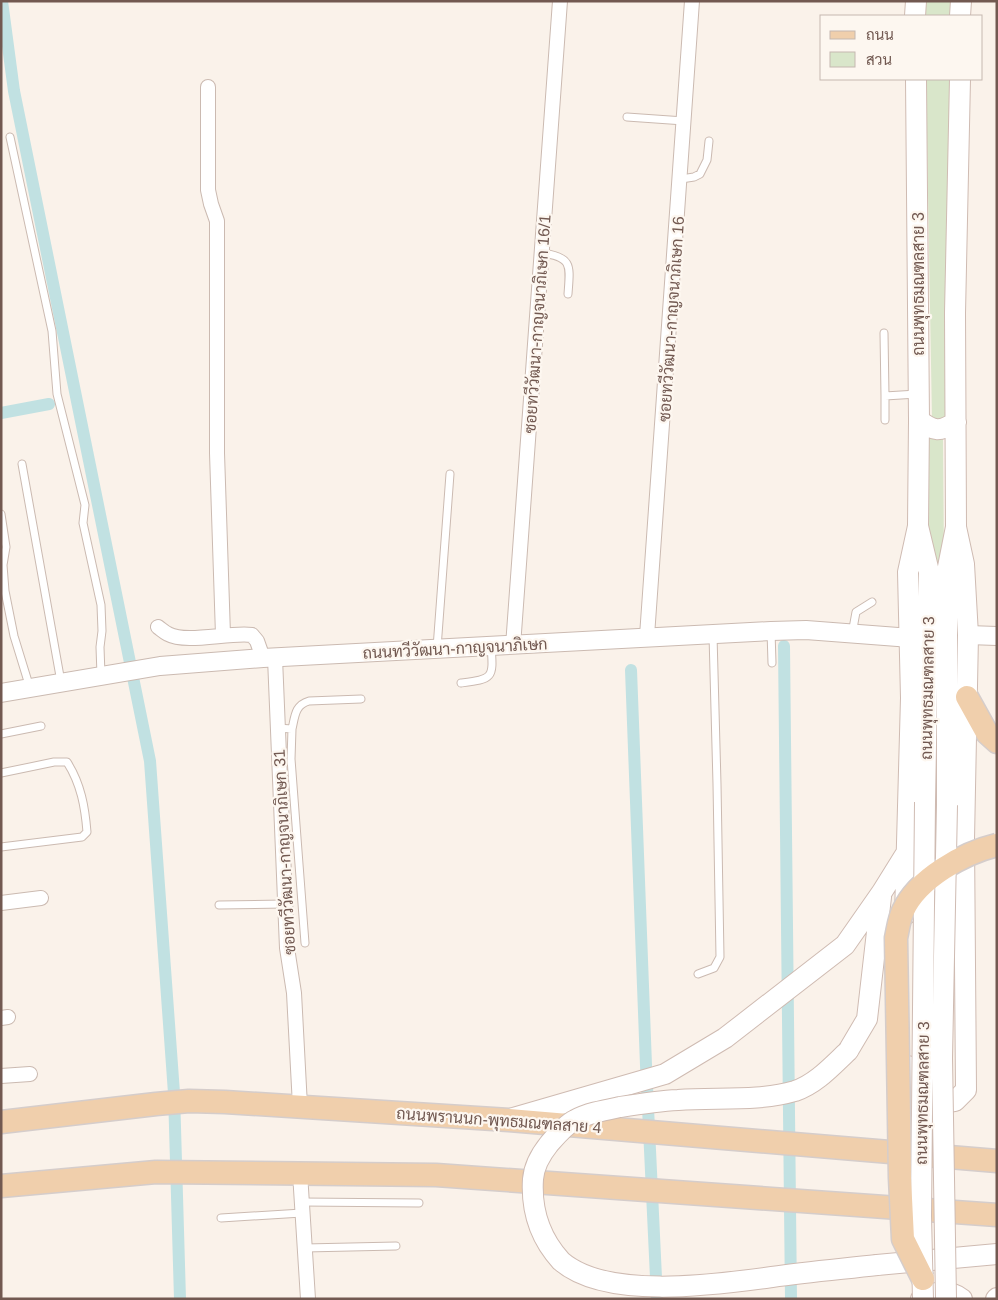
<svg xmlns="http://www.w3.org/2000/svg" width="998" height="1300" viewBox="0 0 998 1300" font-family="Helvetica,Sarabun,sans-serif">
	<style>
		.green { fill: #d9e6ca }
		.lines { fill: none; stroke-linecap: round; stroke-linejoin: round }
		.canal { stroke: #c1e1e2; stroke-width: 12 }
		.service-casing { stroke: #cbbab1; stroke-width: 9 }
		.minor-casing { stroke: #cbbab1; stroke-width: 16 }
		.tertiary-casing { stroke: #cbbab1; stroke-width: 20 }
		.secondary-casing { stroke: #cfbbb2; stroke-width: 22 }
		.primary-casing { stroke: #d5cdcb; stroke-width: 25 }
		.service { stroke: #fff; stroke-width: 7 }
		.minor { stroke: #fff; stroke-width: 14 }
		.tertiary { stroke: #fff; stroke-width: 18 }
		.secondary { stroke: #fff; stroke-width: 20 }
		.primary { stroke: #f0cfac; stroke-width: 22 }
		.secondary-bridge-casing { stroke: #cfbbb2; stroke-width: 22; stroke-linecap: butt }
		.primary-bridge-casing { stroke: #d5cdcb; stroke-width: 25; stroke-linecap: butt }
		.secondary-bridge { stroke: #fff; stroke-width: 20 }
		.primary-bridge { stroke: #f0cfac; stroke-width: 22 }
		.labels { text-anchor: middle; stroke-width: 4.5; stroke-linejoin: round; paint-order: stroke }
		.street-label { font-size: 16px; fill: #725951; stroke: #fdf7f0 }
	</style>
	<rect width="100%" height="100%" fill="#faf2ea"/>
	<path class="green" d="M925,1H954V16H925Z
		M926,79H954L946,422L932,420Z
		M927,437L943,439L944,560L938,583L926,535Z"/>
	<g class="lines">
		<path class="canal" d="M2,1L14,91L150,761L174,1093L180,1299
			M1,413L49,404
			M784,646L791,1299
			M631,670L646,1065L657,1299"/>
		<g class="service-casing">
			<path id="service" d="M627,117L684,121
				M10,137L52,331L57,394L85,505L83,523L101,605L102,631L100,647L101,675
				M681,179L694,177L700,174L707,160L709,141
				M542,253C573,257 570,266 568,294
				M884,333L885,396L917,394
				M885,396V420
				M22,464L61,682
				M1,514L6,547L3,565L5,591L14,636L30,688
				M771,631L772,663
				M852,634L856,612L872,602
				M437,648L450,474
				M461,683C492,679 494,679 491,647
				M277,728L292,729L291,759L305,943
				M292,729C295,716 295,705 309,701L361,699
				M1,734L41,726
				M1,773L54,762H67C81,784 85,807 87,832L82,837L1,847
				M219,905L284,904
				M698,974L714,968L720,957L717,784L713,635
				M302,1202L419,1203
				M221,1218L302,1213
				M305,1248L396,1246"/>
		</g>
		<g class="minor-casing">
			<path id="minor" d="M208,87V190L211,204L217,221V453L223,635
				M158,627C161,629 164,632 168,634C186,644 229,632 252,635L257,641L263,658
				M647,636L692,1
				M513,646L560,1
				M275,658L287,948L294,993L300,1106
				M1,903L41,898
				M1,1018L8,1017
				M1,1076L30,1074
				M300,1173L308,1299"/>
		</g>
		<g class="tertiary-casing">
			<path id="tertiary" d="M968,635L997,636
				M1,693L160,666L263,658L771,631L806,630L911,638"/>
		</g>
		<g class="secondary-casing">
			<path id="secondary" d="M915,16L916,1
				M960,16L961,1
				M916,79L919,420L918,526L929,572L925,802
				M919,420C934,432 940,432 956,422
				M947,805V572L956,527L955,313L960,79
				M905,915L911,698L908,572L918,526
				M848,1051L867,1019L881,897
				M908,1066L909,1091L918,1101L929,1103H944L955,1101L966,1090L964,839L968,635L964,564L956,527
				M513,1118L665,1074L725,1038L845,945L882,892L905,855
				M877,1265L997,1254
				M921,1299C932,1291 951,1290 962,1299
				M996,1299L997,1298"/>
		</g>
		<g class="primary-casing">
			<path id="primary" d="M967,697L987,733L997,742
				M1,1122L156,1104L189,1101L225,1102L509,1120L997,1161
				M1,1186L156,1172L436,1175L997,1215"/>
		</g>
		<use href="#service" class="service"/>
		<use href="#minor" class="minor"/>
		<use href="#tertiary" class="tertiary"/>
		<use href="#secondary" class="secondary"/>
		<use href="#primary" class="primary"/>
		<g class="secondary-bridge-casing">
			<path id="secondary-bridge" d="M848,1051C832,1066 816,1084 795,1091C757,1102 717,1097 678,1100C659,1101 639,1104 620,1107C605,1110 588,1113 575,1120C565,1125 556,1136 549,1144C541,1154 534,1166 533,1179C531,1210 540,1238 561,1261C606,1300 713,1285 772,1277C807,1272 842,1269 877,1265
				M923,1299L921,1216L925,802
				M946,1299L942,1058L947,805"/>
		</g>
		<g class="primary-bridge-casing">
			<path id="primary-bridge" d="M923,1279L903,1239L900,1178L896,938C898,929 899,919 903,911C918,878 964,853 997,845"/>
		</g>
		<use href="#secondary-bridge" class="secondary-bridge"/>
		<use href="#primary-bridge" class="primary-bridge"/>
	</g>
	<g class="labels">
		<g class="street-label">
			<text transform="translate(918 284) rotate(-90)" y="6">ถนนพุทธมณฑลสาย 3</text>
			<text transform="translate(671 319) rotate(-86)" y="6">ซอยทวีวัฒนา-กาญจนาภิเษก 16</text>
			<text transform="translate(537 324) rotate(-86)" y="6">ซอยทวีวัฒนา-กาญจนาภิเษก 16/1</text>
			<text transform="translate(455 648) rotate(-3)" y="6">ถนนทวีวัฒนา-กาญจนาภิเษก</text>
			<text transform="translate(927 688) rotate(-89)" y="6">ถนนพุทธมณฑลสาย 3</text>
			<text transform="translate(284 852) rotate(-93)" y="6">ซอยทวีวัฒนา-กาญจนาภิเษก 31</text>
			<text transform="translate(922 1093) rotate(-89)" y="6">ถนนพุทธมณฑลสาย 3</text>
			<text transform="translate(499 1120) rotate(4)" y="6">ถนนพรานนก-พุทธมณฑลสาย 4</text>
		</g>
	</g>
	<rect width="998" height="1300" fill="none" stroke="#725951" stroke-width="5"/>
	<rect x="820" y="15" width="162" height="65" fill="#fdf7f0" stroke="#c5b8b0"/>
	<rect x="830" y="31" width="25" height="8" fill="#f0cfac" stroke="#c5b8b0"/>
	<text x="866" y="40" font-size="15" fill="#725951">ถนน</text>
	<rect x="830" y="52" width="25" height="15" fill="#d9e6ca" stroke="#c5b8b0"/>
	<text x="866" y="65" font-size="15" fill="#725951">สวน</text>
</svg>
